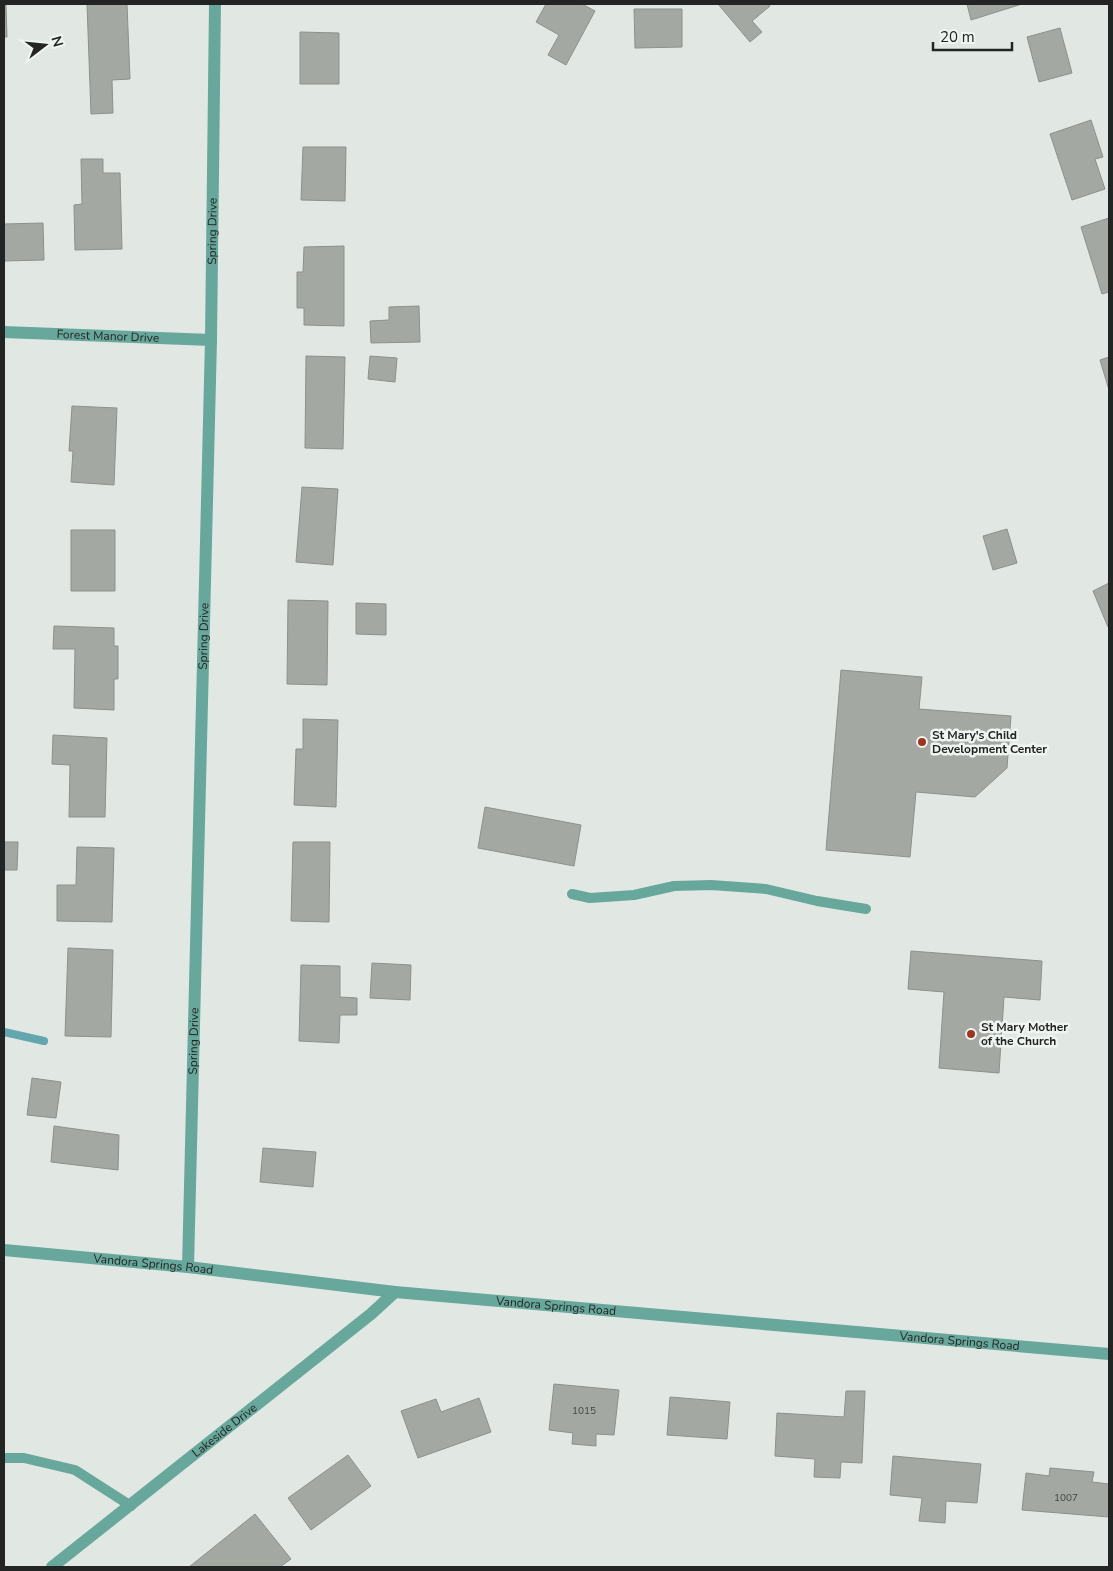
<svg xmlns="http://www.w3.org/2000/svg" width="1113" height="1571" viewBox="0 0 1113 1571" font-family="'Nunito Sans',sans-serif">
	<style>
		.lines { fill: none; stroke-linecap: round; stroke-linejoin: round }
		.stream { stroke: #64a6ae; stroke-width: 8 }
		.building { fill: #a4a8a2; stroke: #8d908b }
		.service { stroke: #68a79b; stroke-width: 10 }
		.minor { stroke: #68a79b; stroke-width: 12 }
		.tertiary { stroke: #68a79b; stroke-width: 12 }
		.poi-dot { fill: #9e3520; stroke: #eff5f1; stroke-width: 2 }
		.labels { text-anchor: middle; stroke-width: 5; stroke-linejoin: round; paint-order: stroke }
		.number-label { font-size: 10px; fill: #424643 }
		.street-label { font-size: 12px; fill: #222523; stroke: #eff5f1 }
		.poi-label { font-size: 12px; font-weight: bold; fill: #222523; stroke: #eff5f1; text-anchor: start }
	</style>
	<rect width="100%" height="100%" fill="#e1e8e4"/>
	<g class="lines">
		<path class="stream" d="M4,1032L44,1041"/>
	</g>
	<path class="building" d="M4,4H6L7,37H4Z
		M87,4H127L130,79L112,80L113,113L91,114Z
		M546,4H582L595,11L566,65L548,55L559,35L536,22Z
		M718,4H769L770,6L752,21L762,32L750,42Z
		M967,4H1022L971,20Z
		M634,9H682V47L635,48Z
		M1060,28L1072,73L1039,82L1027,37Z
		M300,32L339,33V84H300Z
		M1091,120L1103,157L1095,159L1105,189L1072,200L1050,134Z
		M303,147H346L345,201L301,200Z
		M81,159H103V173H120L122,249L75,250L74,205L82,204Z
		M1109,218V292L1102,294L1081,227Z
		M43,223L44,260L4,261V224Z
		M344,246V326L304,325V308H297V272H303L304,247Z
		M419,306L420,342L371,343L370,321L389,320V307Z
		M306,356L345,357L343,449L305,448Z
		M370,356L397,358L395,382L368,379Z
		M1109,357V390L1100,360Z
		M72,406L117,408L114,485L71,482L73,451H69Z
		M302,487L338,489L333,565L296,562Z
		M1007,529L1017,563L993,570L983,536Z
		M71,530H115V591H71Z
		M1109,583V626L1108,627L1093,591Z
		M288,600L328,601L327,685L287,684Z
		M356,603L386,604V635L356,634Z
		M54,626L114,628V646H118V679H114V710L74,708L75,649H53Z
		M841,670L922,677L919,709L1011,716L1007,768L975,797L916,792L910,857L826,850Z
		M303,719L338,720L336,807L294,805L296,749H303Z
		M53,735L107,738L105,817H69L70,765L52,764Z
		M485,807L581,825L574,866L478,848Z
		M4,842H18L17,870H4Z
		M293,842H330L329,922L291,921Z
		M77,847L114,848L112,922L57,921V885H76Z
		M68,948L113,950L111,1037L65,1036Z
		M911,951L1042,961L1040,1000L1004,997L999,1073L939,1068L944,992L908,989Z
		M372,963L411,965L410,1000L370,998Z
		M301,965L340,966V997L357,998V1015H340L339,1043L299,1041Z
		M32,1078L61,1082L56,1118L27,1115Z
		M54,1126L119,1135L118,1170L51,1162Z
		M263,1148L316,1152L313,1187L260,1182Z
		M554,1384L619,1390L614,1435L596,1434V1446L572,1444L573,1433L549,1430Z
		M846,1391H865L862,1463L841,1462L840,1478L814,1477L815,1459L775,1456L777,1413L844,1417Z
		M670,1397L730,1402L727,1439L667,1435Z
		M479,1398L491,1432L418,1458L401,1411L436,1399L441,1412Z
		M348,1455L371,1486L311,1530L288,1498Z
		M893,1456L981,1464L977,1503L946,1501L945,1523L919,1521L922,1498L890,1495Z
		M1050,1468L1094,1472L1092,1482L1109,1484V1517L1022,1510L1026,1473L1049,1476Z
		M255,1514L291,1559L280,1567H189Z"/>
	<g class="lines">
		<path class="service" d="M572,894L590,898L634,895L674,886L711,885L766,889L817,901L866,909
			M4,1458H24L75,1470L131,1506"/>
		<g class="minor">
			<path id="s1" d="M4,332L211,340"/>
			<path id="s2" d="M188,1267L211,340L215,4"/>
			<path id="s3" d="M52,1567L371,1314L395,1292"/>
		</g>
		<path class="tertiary" id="s4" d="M4,1250L188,1267L395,1292L1109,1354"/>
	</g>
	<g class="poi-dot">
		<circle cx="922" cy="742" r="5"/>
		<circle cx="971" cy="1034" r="5"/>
	</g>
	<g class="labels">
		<g class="number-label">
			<text x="584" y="1414">1015</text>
			<text x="1066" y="1501">1007</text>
		</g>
		<g class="street-label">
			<text dy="4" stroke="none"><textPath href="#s2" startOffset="1036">Spring Drive</textPath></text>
			<text dy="4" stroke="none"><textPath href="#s1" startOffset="104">Forest Manor Drive</textPath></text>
			<text dy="4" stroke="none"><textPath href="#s2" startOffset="631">Spring Drive</textPath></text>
			<text dy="4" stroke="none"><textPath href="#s2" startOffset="226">Spring Drive</textPath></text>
			<text dy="4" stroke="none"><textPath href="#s4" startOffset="150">Vandora Springs Road</textPath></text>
			<text dy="4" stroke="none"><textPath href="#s4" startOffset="555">Vandora Springs Road</textPath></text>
			<text dy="4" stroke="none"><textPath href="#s4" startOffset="960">Vandora Springs Road</textPath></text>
			<text dy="4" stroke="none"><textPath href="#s3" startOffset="220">Lakeside Drive</textPath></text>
		</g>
		<g class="poi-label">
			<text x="932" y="739">St Mary's Child<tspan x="932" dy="14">Development Center</tspan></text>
			<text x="981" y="1031">St Mary Mother<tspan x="981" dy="14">of the Church</tspan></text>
		</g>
	</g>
	<rect width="1113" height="1571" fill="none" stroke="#222523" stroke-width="10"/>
	<g transform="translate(45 45) rotate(74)" stroke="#eff5f1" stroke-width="4" paint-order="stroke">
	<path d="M0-4L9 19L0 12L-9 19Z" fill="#222523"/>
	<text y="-8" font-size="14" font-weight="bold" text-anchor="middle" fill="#222523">N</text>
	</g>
	<path d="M933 42v8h79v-8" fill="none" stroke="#222523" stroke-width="2.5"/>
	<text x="940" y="42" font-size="15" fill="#222523" stroke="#eff5f1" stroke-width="4" paint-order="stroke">20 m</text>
</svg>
